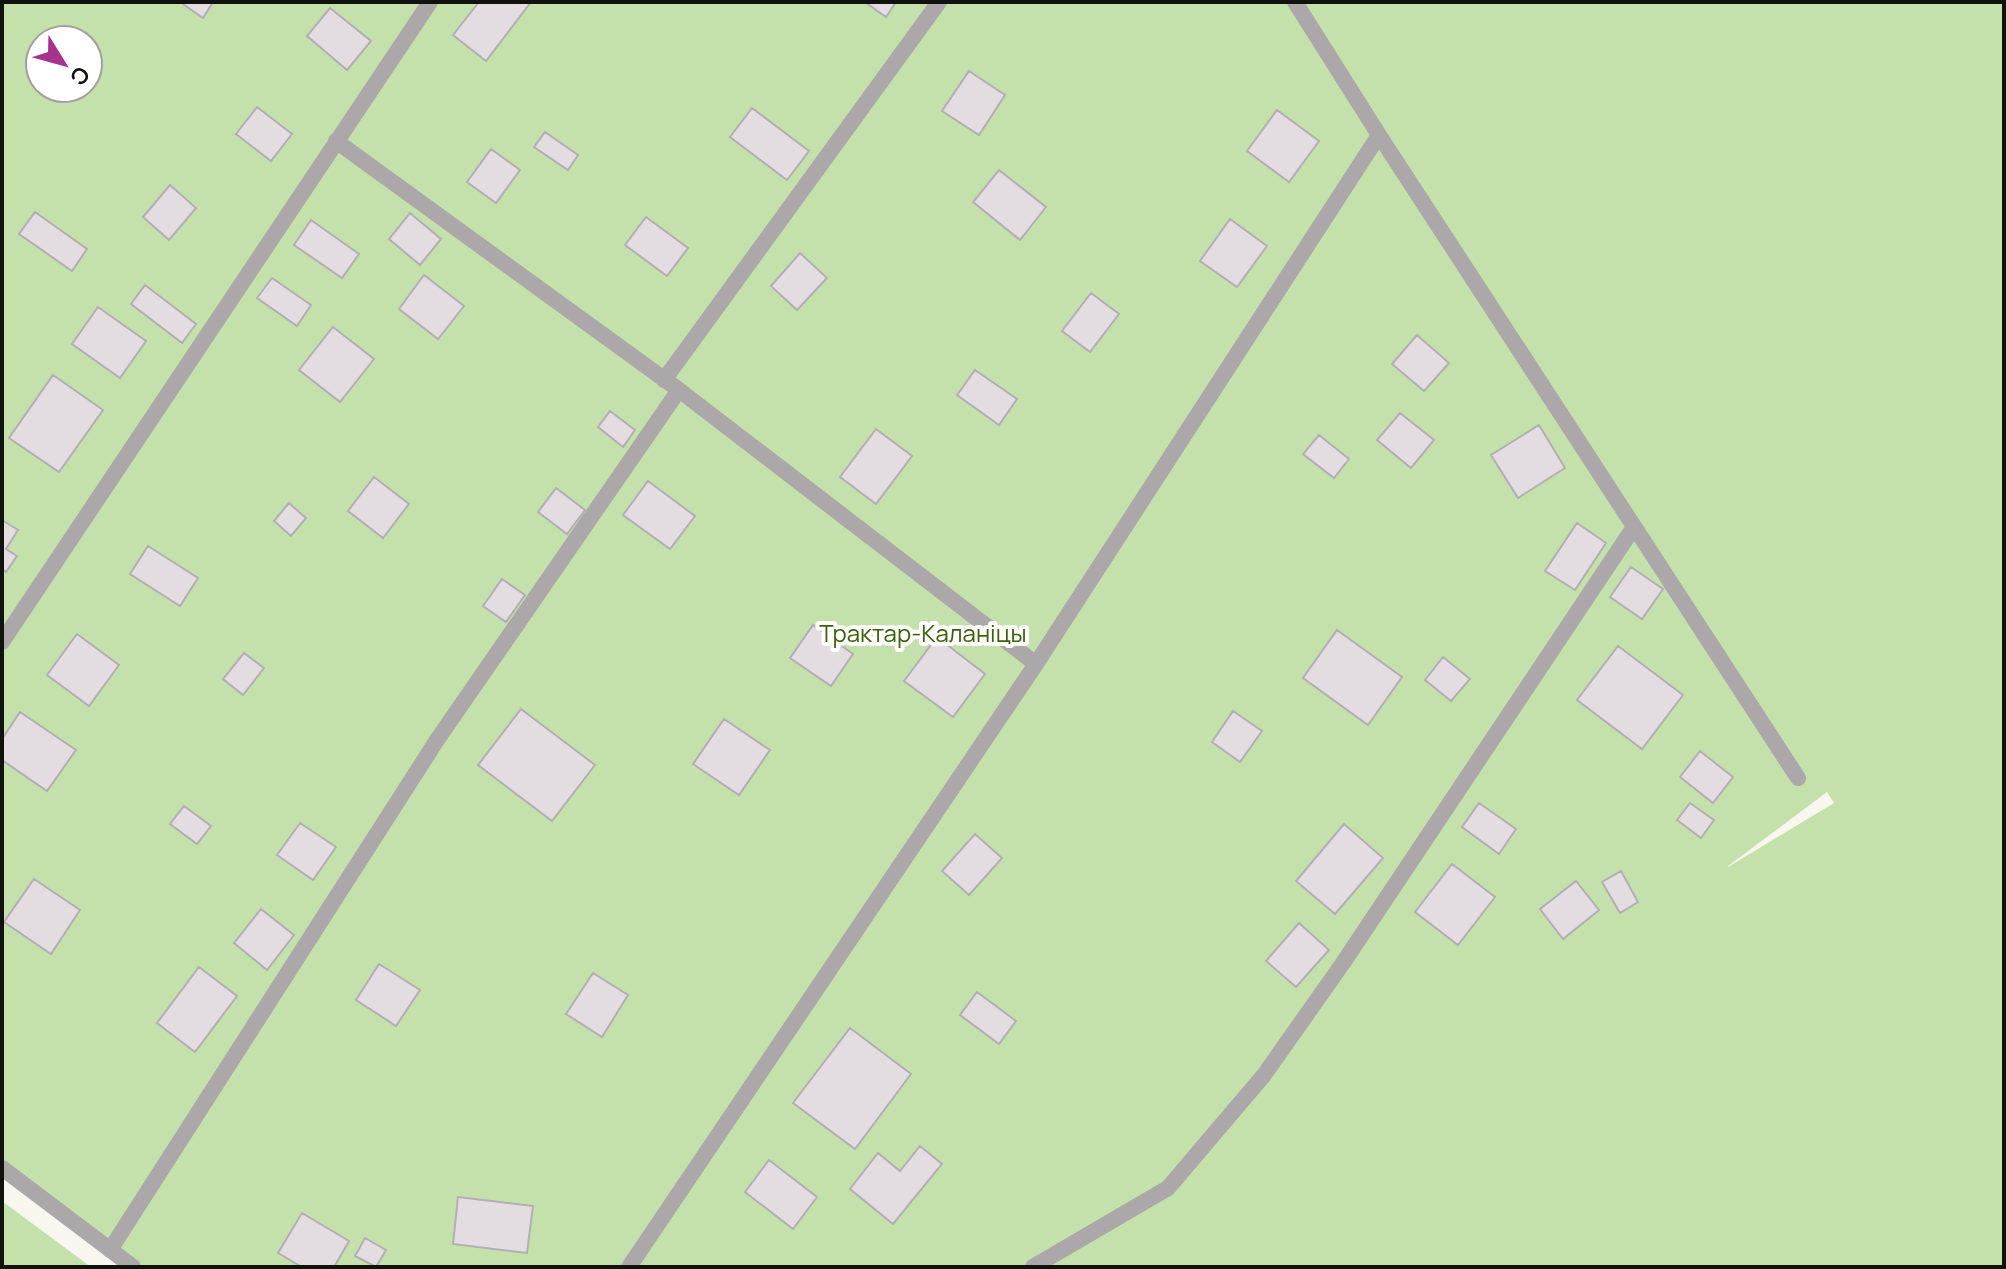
<svg xmlns="http://www.w3.org/2000/svg" width="2006" height="1269" viewBox="0 0 2006 1269" font-family="Manrope,sans-serif">
	<style>
		.green { fill: #c5e1ab; fill-rule: evenodd }
		.building { fill: #e3dde2; stroke: #b3aeb3; stroke-width: 2 }
		.lines { fill: none; stroke-linecap: round; stroke-linejoin: round }
		.service { stroke: #aca8a9; stroke-width: 16 }
		.labels { text-anchor: middle; stroke-width: 8; stroke-linejoin: round; paint-order: stroke }
		.park-label { font-size: 24px; fill: #3c5f07; stroke: #fff }
	</style>
	<rect width="100%" height="100%" fill="#f9f6f0"/>
	<path class="green" d="M2,2H2004V1267H142L2,1161ZM40,40H88V88H40ZM1827,792L1834,803L1728,867V866Z
		M2,1201L91,1267H2Z"/>
	<path class="building" d="M180,2H213L203,18Z
		M479,2H531L486,61L453,35Z
		M865,2H896L886,17Z
		M330,8L371,41L347,70L307,36Z
		M969,71L1005,95L979,135L942,111Z
		M257,107L292,134L271,161L236,134Z
		M752,108L809,151L787,180L730,137Z
		M1277,110L1319,141L1289,182L1247,151Z
		M545,132L578,155L568,170L534,147Z
		M491,149L520,170L496,203L467,182Z
		M999,170L1046,207L1020,240L973,202Z
		M170,185L196,208L169,240L143,217Z
		M35,212L87,249L72,271L19,234Z
		M410,213L441,239L420,265L389,239Z
		M646,217L688,248L667,276L625,245Z
		M1230,219L1267,246L1237,287L1200,261Z
		M311,220L359,254L342,278L294,245Z
		M800,253L827,278L797,310L771,286Z
		M424,275L464,306L438,339L399,309Z
		M272,278L311,305L297,326L257,298Z
		M145,285L196,324L182,343L131,304Z
		M1091,293L1119,314L1090,352L1062,331Z
		M98,307L146,341L120,378L72,344Z
		M333,327L374,359L340,402L299,370Z
		M1417,335L1449,363L1424,391L1392,364Z
		M975,370L1017,399L999,425L957,395Z
		M53,375L103,410L59,472L9,438Z
		M610,411L635,430L623,447L598,427Z
		M1400,413L1434,440L1411,468L1377,440Z
		M1539,425L1565,468L1518,498L1491,455Z
		M876,429L912,456L876,504L840,477Z
		M1319,435L1349,459L1334,478L1303,454Z
		M374,477L409,504L383,538L348,511Z
		M648,481L695,516L670,549L623,515Z
		M556,488L585,510L567,534L538,512Z
		M289,503L306,518L291,536L274,521Z
		M2,520L18,530L6,549L17,556L6,572L2,569Z
		M1577,523L1606,543L1575,590L1545,571Z
		M148,546L198,578L180,606L130,574Z
		M1631,567L1663,589L1642,619L1610,597Z
		M502,579L525,595L506,622L483,606Z
		M813,625L853,654L831,686L790,658Z
		M1337,630L1402,677L1368,725L1303,678Z
		M77,634L119,665L89,706L47,675Z
		M937,637L985,674L953,717L904,681Z
		M1618,646L1683,695L1642,749L1577,700Z
		M244,653L264,668L243,695L223,679Z
		M1443,657L1470,679L1451,701L1425,680Z
		M521,709L595,765L552,821L478,765Z
		M1233,711L1262,731L1240,762L1212,742Z
		M20,712L76,750L47,791L2,760V739Z
		M724,719L770,750L739,795L693,764Z
		M1700,751L1733,777L1713,803L1680,777Z
		M1479,803L1516,829L1499,854L1462,827Z
		M1690,803L1714,820L1701,838L1677,820Z
		M184,806L211,826L197,844L170,824Z
		M300,823L336,847L313,880L277,855Z
		M1344,824L1383,858L1335,914L1296,881Z
		M975,834L1002,858L969,895L942,871Z
		M1452,864L1495,897L1458,945L1415,912Z
		M1621,871L1638,902L1620,913L1602,882Z
		M34,879L80,910L51,954L4,922Z
		M1576,881L1599,910L1563,939L1540,909Z
		M261,909L294,935L267,970L234,943Z
		M1299,923L1329,950L1296,987L1266,961Z
		M379,964L420,990L396,1026L356,1000Z
		M199,967L237,996L195,1052L157,1023Z
		M593,973L628,995L602,1037L566,1014Z
		M977,992L1016,1021L999,1044L960,1015Z
		M850,1028L911,1074L855,1149L793,1103Z
		M920,1146L942,1164L893,1224L850,1189L878,1153L900,1171Z
		M769,1160L817,1197L793,1229L745,1192Z
		M458,1197L533,1206L527,1253L453,1244Z
		M302,1213L349,1241L334,1267H302L278,1253Z
		M365,1238L386,1250L376,1267L355,1256Z"/>
	<g class="lines">
		<path class="service" d="M1295,2L1379,135
			M336,141L679,390L1036,664
			M664,380L939,2
			M2,642L430,2
			M2,1168L133,1267
			M110,1250L437,740L679,390
			M629,1267L1036,664L1379,135L1798,778
			M1033,1267L1168,1188L1264,1075L1343,963L1634,527"/>
	</g>
	<g class="labels">
		<g class="park-label">
			<text x="923" y="642">Трактар-Каланіцы</text>
		</g>
	</g>
	<rect width="2006" height="1269" fill="none" stroke="#11110e" stroke-width="8"/>
	<g transform="translate(64 64) rotate(127)"><circle r="38" fill="#ffffff" stroke="#a0a09f" stroke-width="2"/>
	<path d="M0-6L14 30L0 20L-14 30Z" fill="#a6338e"/>
	<text y="-12" font-size="22" font-weight="bold" text-anchor="middle" fill="#11110e">С</text>
	</g>
</svg>
